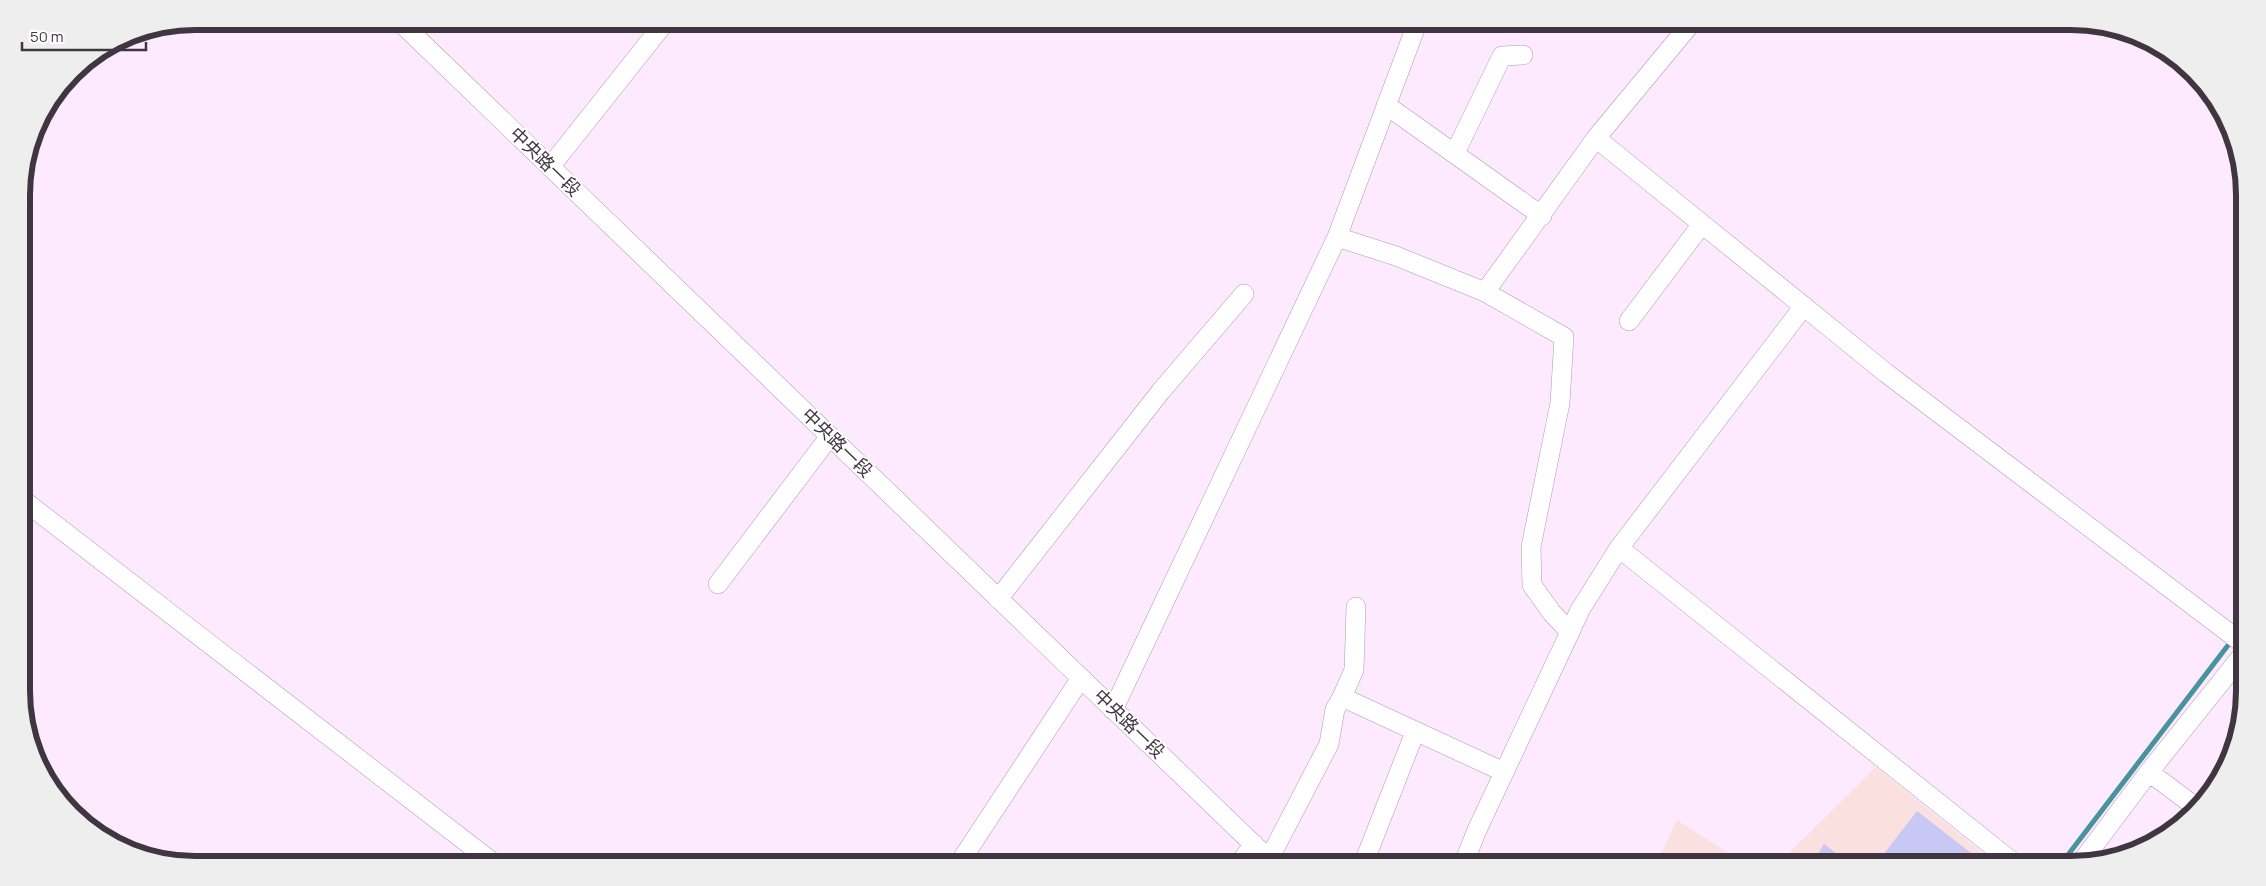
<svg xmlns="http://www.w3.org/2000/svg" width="2266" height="886" viewBox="0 0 2266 886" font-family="Manrope,'Noto Sans TC',sans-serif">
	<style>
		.education { fill: #fbe0e0 }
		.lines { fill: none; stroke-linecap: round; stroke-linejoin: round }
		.stream { stroke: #47949e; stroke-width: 5 }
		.building { fill: #c7c8f4 }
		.minor-casing { stroke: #b09ab3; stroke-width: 20 }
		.minor { stroke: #fff; stroke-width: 19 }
		.labels { text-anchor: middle; stroke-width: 4; stroke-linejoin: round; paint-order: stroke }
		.street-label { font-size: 18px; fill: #3f3640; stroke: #fefefe }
		.rim { fill: none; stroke: #3f3640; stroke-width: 6 }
	</style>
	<rect width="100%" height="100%" fill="#fdeaff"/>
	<path class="education" d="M1876,767L1996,864H1778Z
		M1677,820L1745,864H1656Z"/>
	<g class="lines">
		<path class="stream" d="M2061,864L2245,623"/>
	</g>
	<path class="building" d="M1917,811L1985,864H1876Z
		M1824,844L1850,864H1812Z"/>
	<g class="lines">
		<g class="minor-casing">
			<path id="minor" d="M399,21L1275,865
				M1386,105L1542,216
				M1596,138L1886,373L2245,645
				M1455,153L1502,56L1523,55
				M550,167L666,21
				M1337,237L1396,256L1485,292L1564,337L1560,403L1531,547L1532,585L1552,613L1570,632L1580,610L1619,548L1804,306
				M1485,292L1596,138L1693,21
				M1629,321L1702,224
				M23,500L496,865
				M1619,548L2015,864
				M718,584L830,436
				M998,599L1161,391L1244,294
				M1342,697L1354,670L1356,607
				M1113,710L1337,237L1418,21
				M2149,772L2197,808
				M1269,859L1329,744L1335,709L1342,697L1504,772
				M2080,864L2149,772L2245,652
				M958,865L1081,678
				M1238,865L1254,844
				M1363,865L1415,732
				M1463,865L1477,830L1570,632"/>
		</g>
		<use href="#minor" class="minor"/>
	</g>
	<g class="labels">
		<g class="street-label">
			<text transform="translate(545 162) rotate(44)" y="6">中央路一段</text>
			<text transform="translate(837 443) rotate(44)" y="6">中央路一段</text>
			<text transform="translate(1129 724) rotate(44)" y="6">中央路一段</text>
		</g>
	</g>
	<path d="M0 0H2266V886H0ZM195 30H2071A165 165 0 0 1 2236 195V691A165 165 0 0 1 2071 856H195A165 165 0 0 1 30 691V195A165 165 0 0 1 195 30Z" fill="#efeeef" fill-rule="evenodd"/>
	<path class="rim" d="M195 30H2071A165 165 0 0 1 2236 195V691A165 165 0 0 1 2071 856H195A165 165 0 0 1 30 691V195A165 165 0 0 1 195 30Z"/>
	<path d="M22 42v8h124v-8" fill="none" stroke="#3f3640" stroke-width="2.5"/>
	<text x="30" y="42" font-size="15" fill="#3f3640" stroke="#fefefe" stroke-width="4" paint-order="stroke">50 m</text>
</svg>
